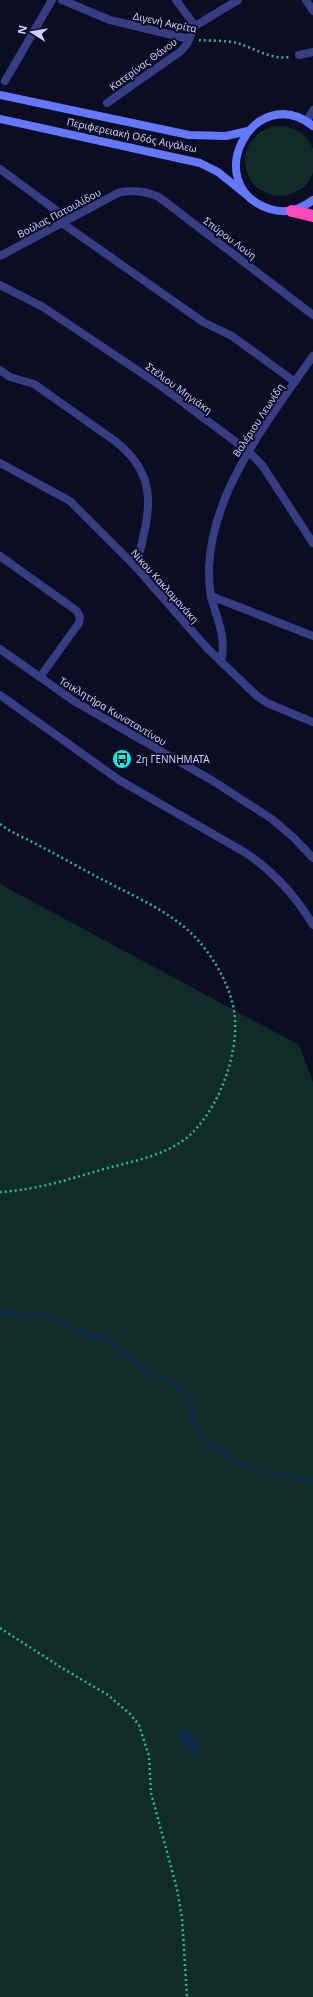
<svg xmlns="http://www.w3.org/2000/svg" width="313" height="1997" viewBox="0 0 313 1997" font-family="'Noto Sans',sans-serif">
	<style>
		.green { fill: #0f2c26 }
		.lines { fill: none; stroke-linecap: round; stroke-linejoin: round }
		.stream { stroke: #0a2b48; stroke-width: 4 }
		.canal { stroke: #0a2b48; stroke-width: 14 }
		.path { stroke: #27b899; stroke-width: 2.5; stroke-dasharray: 2 3; stroke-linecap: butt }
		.service { stroke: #353e83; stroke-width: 8 }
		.minor { stroke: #353e83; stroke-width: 8 }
		.tertiary { stroke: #353e83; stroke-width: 8 }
		.secondary { stroke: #6478ff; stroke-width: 8 }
		.motorway { stroke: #ff48bc; stroke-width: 12 }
		.labels { text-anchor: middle; stroke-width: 4; stroke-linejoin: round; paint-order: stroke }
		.street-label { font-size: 10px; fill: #cdcfff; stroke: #0c0c22 }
		.poi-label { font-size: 10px; fill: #cdcfff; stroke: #0c0c22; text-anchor: start }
	</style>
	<rect width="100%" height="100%" fill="#0c0c22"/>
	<path class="green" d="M245 161a35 35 0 1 1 70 0a35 35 0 1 1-70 0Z
		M0,884L299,1045L313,1082V1997H0Z"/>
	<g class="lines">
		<path class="stream" d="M0,1312L24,1316L46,1314L73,1329L108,1340L148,1373L173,1383L190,1398L195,1422L206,1443L232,1460L262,1472L293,1476L313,1482"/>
		<path class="canal" d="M186,1737L193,1747"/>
		<path class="path" d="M199,40C211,41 226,40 237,43C254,48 271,60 289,57
			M0,824C12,833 27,839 40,846C61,857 82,869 103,880C132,895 164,909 189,931C211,951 233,988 235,1019C238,1059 215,1119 181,1142C158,1157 130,1162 104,1169C70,1179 36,1190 0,1192
			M0,1628L62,1668L108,1695L130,1714L139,1725L149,1756L151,1793L177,1889L182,1918L187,1997"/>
		<path class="service" d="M62,223L203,322L232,336L295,382
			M0,370L10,377L34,384L115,441C163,478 148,517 136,567
			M0,556L77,611L80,617L79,623L40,677
			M211,596L313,636"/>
		<path class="minor" d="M62,0L110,20L189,39
			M306,0L313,11
			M195,26L238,0
			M299,55L313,52
			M5,81L52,0
			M107,103L181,51L187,44L195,26L176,0
			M0,169L68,219
			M0,256L120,192C135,190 145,191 159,197L313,315
			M0,285L43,307L161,386L248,451L262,465L313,543
			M0,463L70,501L136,567L207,648L257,696L267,703L313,722
			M0,649L74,701L213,781L272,819L294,838L313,858
			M221,662C227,638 217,619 211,597C209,587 209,577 209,567C212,490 271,416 313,356
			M0,695L119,780L246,853C275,873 295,895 313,925"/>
		<path class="tertiary" d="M307,121L313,110"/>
		<path class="secondary" d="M0,95L189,135L226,136L248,131
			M0,119L200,163L218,172L249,197
			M313,126C254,79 198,186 270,209C285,214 300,210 313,200"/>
		<path class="motorway" d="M292,211L313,216"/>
	</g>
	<defs>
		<g id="bus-disc" transform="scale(1)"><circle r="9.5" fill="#00f8eb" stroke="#0c0c22"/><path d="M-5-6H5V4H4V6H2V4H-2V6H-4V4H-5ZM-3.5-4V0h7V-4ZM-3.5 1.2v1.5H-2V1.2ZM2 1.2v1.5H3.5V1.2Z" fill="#111"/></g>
	</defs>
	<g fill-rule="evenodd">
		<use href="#bus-disc" x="122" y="759"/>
	</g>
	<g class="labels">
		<g class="street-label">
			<text transform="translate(165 22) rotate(12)" y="4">Διγενή Ακρίτα</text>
			<text transform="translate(143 64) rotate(-36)" y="4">Κατερίνας Θάνου</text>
			<text transform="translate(132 135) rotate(12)" y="4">Περιφερειακή Οδός Αιγάλεω</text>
			<text transform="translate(59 213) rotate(-28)" y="4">Βούλας Πατουλίδου</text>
			<text transform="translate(230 238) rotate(37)" y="4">Σπύρου Λούη</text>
			<text transform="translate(179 388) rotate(36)" y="4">Στέλιου Μηγιάκη</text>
			<text transform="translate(258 420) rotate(-57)" y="4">Βαλέριου Λεωνίδη</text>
			<text transform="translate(165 586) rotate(48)" y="4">Νίκου Κακλαμανάκη</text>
			<text transform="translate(113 711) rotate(31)" y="4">Τσικλητήρα Κωνσταντίνου</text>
		</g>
		<g class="poi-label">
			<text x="136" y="763">2η ΓΕΝΝΗΜΑΤΑ</text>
		</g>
	</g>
	<g transform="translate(32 32) rotate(282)" stroke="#0c0c22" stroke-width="3" paint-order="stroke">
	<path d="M0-3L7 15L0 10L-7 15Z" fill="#cdcfff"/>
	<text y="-6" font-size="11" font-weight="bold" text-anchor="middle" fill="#cdcfff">N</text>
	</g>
</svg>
